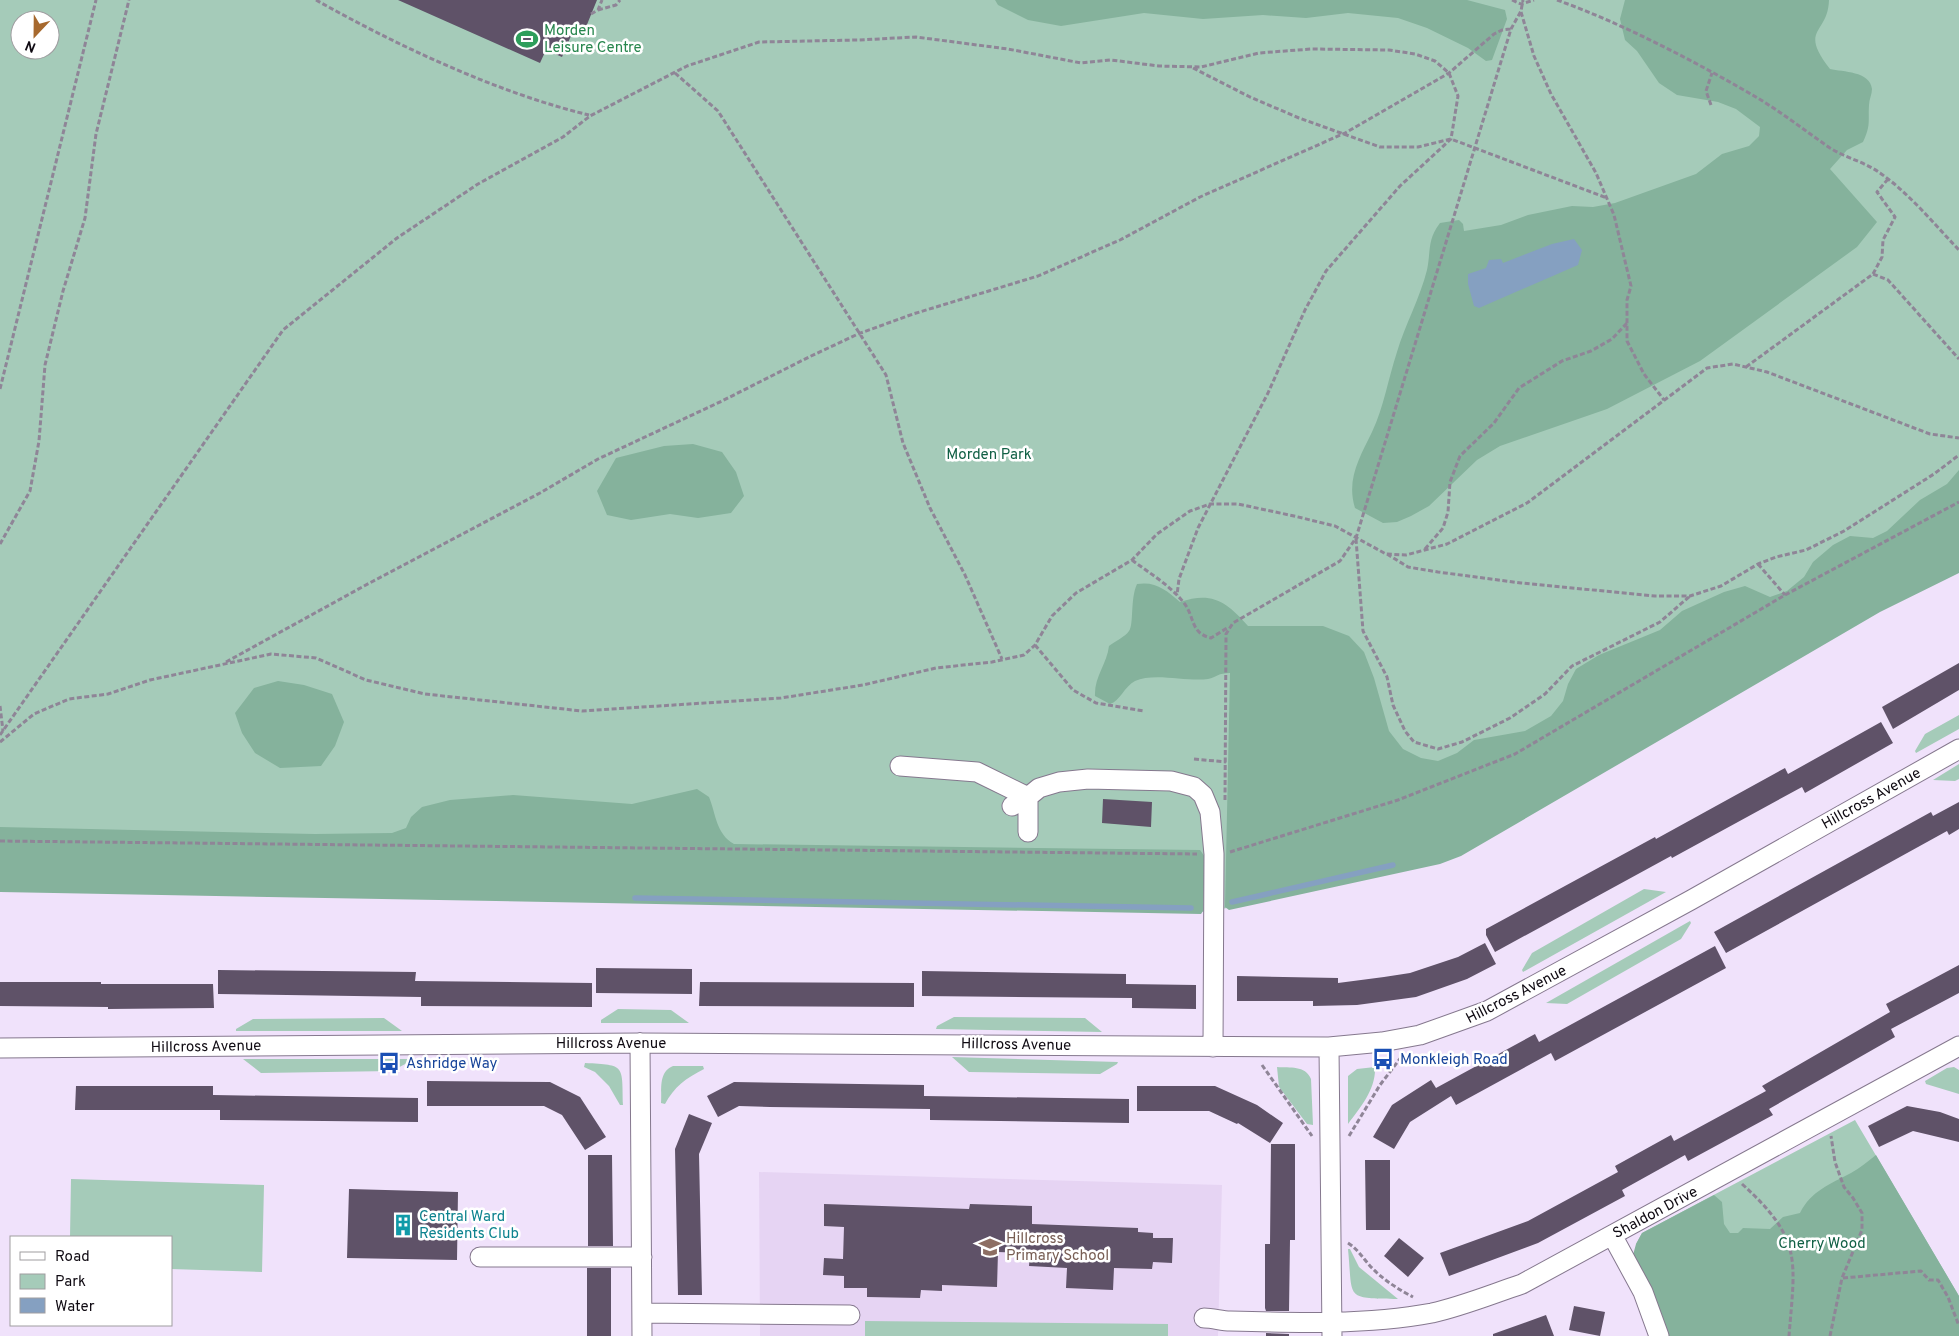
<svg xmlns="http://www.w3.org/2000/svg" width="1959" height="1336" viewBox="0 0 1959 1336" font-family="Overpass,sans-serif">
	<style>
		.built { fill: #e6d4f3 }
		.green { fill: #a5cbb9; fill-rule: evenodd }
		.forest { fill: #85b29c }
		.water { fill: #85a0c1 }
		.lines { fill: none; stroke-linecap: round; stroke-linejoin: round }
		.stream { stroke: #85a0c1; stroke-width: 5.5 }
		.building { fill: #5f5268 }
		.minor-casing { stroke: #85788e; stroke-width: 21 }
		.path { stroke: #8f8597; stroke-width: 3; stroke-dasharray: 5 2.5; stroke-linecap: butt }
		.minor { stroke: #fff; stroke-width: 19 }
		.labels { text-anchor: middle; stroke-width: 5; stroke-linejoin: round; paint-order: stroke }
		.leisure-label { font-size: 15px; fill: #27864d; stroke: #fff; text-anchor: start }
		.park-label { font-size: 15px; fill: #116045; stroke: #fff }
		.street-label { font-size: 15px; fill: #0f0a12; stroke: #fff }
		.transit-label { font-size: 15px; fill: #164399; stroke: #fff; text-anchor: start }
		.culture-label { font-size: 15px; fill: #0d838f; stroke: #fff; text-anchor: start }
		.education-label { font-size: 15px; fill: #785e54; stroke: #fff; text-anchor: start }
	</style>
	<rect width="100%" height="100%" fill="#f0e2fb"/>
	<path class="built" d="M759,1172L1222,1185L1218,1336H760Z"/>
	<path class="green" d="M0,0H1959V505L1227,908L1201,912L0,890ZM20,20H50V50H20Z
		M1959,715V729L1916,753L1915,751L1925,734Z
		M1959,764V779L1955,781L1933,780Z
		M1644,889L1666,892L1523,972L1522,970L1532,953Z
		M1690,921L1691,923L1681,939L1567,1004L1546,1003Z
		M618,1009L671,1010L689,1023H601V1020Z
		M954,1017L1085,1018L1102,1032L936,1029L937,1026Z
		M384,1018L402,1031H236V1029L253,1019Z
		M952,1057L1118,1062L1117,1064L1100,1074L969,1072Z
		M243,1059H409V1062L392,1071L261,1073Z
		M585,1063C626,1065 622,1065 623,1105H620L609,1086L595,1072L584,1067Z
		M673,1066H703L704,1069C686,1078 674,1087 665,1104L661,1103C662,1090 658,1072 673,1066Z
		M1277,1067C1290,1068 1305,1065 1311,1079L1313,1125L1307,1124L1279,1087Z
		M1375,1067C1376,1089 1361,1107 1348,1124V1076L1357,1069Z
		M1954,1067L1959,1070V1094L1926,1084L1925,1081L1947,1068Z
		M1855,1120L1959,1296V1336L1636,1244L1642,1233Z
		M71,1179L264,1185L262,1272L171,1269V1237H70Z
		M1348,1249H1350L1359,1267L1398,1299C1344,1298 1353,1300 1348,1249Z
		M865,1321L1168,1324V1336H865Z"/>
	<path class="forest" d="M995,0H1467L1505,10L1507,19L1492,60L1486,61L1468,48L1427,28L1398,18L1348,13L1306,18L1263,15L1203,19L1144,13L1061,26L1028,20L998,5Z
		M1625,0H1829C1828,35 1798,28 1830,69C1843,72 1870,71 1872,89C1872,94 1869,100 1869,105C1868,122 1871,125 1863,142L1847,150L1830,169L1877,222L1857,247L1700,361L1607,409L1500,446L1477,460L1429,506L1411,516L1397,522L1383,523L1355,508C1346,479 1360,457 1372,432C1384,407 1388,379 1397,352C1405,325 1420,298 1427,270C1431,251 1427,240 1440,223L1459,220L1463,224L1464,231L1501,225L1528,215L1572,206L1593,207L1615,203L1696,174L1722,154L1749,146L1759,136L1760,127L1736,109L1718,102L1677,95L1659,83L1637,51L1625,40L1620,19Z
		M693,444L722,452L736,472L744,496L731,513L698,518L670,514L631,520L607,515L597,491L616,458L664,446Z
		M1959,470V573L1880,612L1461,856L1440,864L1229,910L1225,907L1230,673C1218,673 1217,677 1208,679C1187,682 1154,672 1135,681C1124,687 1120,701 1110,704L1095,696C1094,677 1107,664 1109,646C1115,641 1125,637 1129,631C1134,625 1130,599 1137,584C1156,581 1166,590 1180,602C1212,591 1227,602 1248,626H1323L1349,636L1364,652L1374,678L1389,731L1403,749L1421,758L1438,761L1457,753L1474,740L1525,731L1551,716L1563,701L1568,684L1576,669L1599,655L1660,630L1682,611L1724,592L1745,586L1770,597L1787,591L1804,577L1813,562L1833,545L1850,536L1873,538L1887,531L1920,500L1947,484Z
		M278,681L304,685L332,694L344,722L335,746L321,766L280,768L255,753L242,733L235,713L254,688Z
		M697,789L709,797C716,814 716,834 734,844L1200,850L1205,857L1203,911L1201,914L0,892V827L315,834L392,833L406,828L411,817L422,807L450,800L513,795L632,804Z
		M1876,1155L1959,1296V1336H1664L1633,1255L1636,1244L1642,1233L1714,1195L1722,1202L1724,1224L1730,1233H1738L1743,1228L1770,1229L1783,1217L1800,1213C1811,1191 1830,1184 1851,1173C1860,1168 1868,1161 1876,1155Z"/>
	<path class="water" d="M1574,239L1582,250L1578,265L1479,308L1474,306L1468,284V274L1486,268L1489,260L1501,259L1503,263L1552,244Z"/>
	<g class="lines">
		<path class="stream" d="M635,898L1191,908
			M1232,902L1393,865"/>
	</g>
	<path class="building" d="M398,0H597L586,27L576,24L562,57L546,50L540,63Z
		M1959,663V690L1893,729L1882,707Z
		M1881,722L1893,743L1805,793L1802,787L1672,858L1671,856L1495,952L1486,935V929L1655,837L1656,839L1785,768L1788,774Z
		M1103,799L1152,802L1151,827L1102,823Z
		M1959,802V829L1949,835L1947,831L1726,953L1714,932L1931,812L1933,816Z
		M1485,943L1496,964L1467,979L1416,997L1357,1005L1313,1006V1001H1237V976L1338,978V983L1384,977L1410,973L1458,957Z
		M1715,946L1726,968L1555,1061L1551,1053L1456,1105L1451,1096L1410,1122L1394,1149L1373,1137L1392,1105L1431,1080L1436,1088L1535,1034L1539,1042Z
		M1959,965V993L1891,1029L1895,1037L1769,1109L1773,1115L1688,1161L1685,1155L1622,1190L1625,1196L1538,1243L1449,1276L1440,1253L1528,1221L1618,1172L1615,1166L1671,1135L1674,1141L1766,1091L1762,1086L1890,1012L1886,1004Z
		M596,968L692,969V994L596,993Z
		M218,970L416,972L415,981L592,983V1007L421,1006V997L218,994Z
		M922,971L1126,974V984L1196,985V1009L1132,1008V998L922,996Z
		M0,982H101V984H213L214,1008L108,1009V1007L0,1006Z
		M700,982L914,983V1007L699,1006Z
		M427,1081L550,1082L580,1097L606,1137L585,1150L562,1115L544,1106H427Z
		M734,1082L924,1085V1096L1129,1099V1123L930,1120V1109L770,1107L739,1106L718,1117L707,1096Z
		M76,1086H213V1095L418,1098V1122L220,1120V1110H75Z
		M1137,1086H1215L1257,1105L1283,1123L1270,1143L1238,1123L1237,1124L1209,1111H1137Z
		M1907,1106L1940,1112L1959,1119V1142L1913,1131L1879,1147L1868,1126Z
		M689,1114L712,1123L699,1154L702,1295H678L675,1149Z
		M1271,1144H1295V1240H1290L1289,1311H1266L1265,1308V1244H1270Z
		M588,1155H612L613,1246H588Z
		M1365,1160H1390V1230H1366Z
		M349,1189L458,1192L457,1260L347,1258Z
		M824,1204L969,1209L970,1204L1032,1206V1224L1138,1228V1232L1153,1233V1238H1173L1172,1263L1153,1262L1152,1269L1114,1268L1113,1290L1066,1288L1067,1268L1029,1266L1030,1253L998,1252L997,1287L942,1285V1291L921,1290L920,1298L867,1297V1288H844V1276L823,1275L824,1258L843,1259L844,1227L824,1226Z
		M1399,1238L1424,1258L1408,1277L1384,1256Z
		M587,1268H611V1336H587Z
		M1574,1306L1605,1312L1600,1336L1569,1330Z
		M1546,1315L1554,1336H1493V1334Z
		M1266,1333L1289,1334V1336H1266Z"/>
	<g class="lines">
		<g class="minor-casing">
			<path id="minor" d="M900,766L977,772L1028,797L1039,788L1059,782L1088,779L1171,781L1194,787L1203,795L1210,812L1214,854L1213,1047
				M1012,806L1028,797V832
				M640,1043L642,1336
				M1329,1047L1332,1336
				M0,1048L640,1043L1329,1047L1382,1042L1420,1035L1487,1011L1691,900L1959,749
				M1612,1235L1643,1292L1659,1336
				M480,1257H642
				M642,1313L850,1315
				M1204,1318C1213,1318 1222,1321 1230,1321C1296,1323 1367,1325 1432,1313C1463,1306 1492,1294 1522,1284L1959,1046"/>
		</g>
		<path class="path" d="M316,0C398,46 498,93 589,115
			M1512,0L1521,4L1534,0
			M1557,0C1624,24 1700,64 1761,100C1785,115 1807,132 1830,148C1846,158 1865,162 1880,173C1910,194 1934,224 1959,250
			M598,10L616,5L620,0
			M1521,12L1534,56L1551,94L1596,173L1614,215L1631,286L1627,300V341L1644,374L1664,400
			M591,14L598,10L602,0
			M1193,68L1250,97L1299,118L1380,147H1418L1451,139L1607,198
			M675,73L718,111L886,375L903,443L930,508L965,575L1002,659
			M1711,105L1706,91L1712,73
			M1873,274L1882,257L1883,240L1895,217L1877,192L1888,179
			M1746,367L1873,274L1888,280L1959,359
			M0,389L96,0
			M1356,539L1363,631L1387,677L1393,705L1405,731L1414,742L1438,749L1462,742L1510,718L1545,694L1572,666L1660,622L1690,596
			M0,544L30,491L39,441L45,365L63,291L85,218L96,134L129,0
			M1425,549L1443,528L1448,512L1450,482L1460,456L1494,423L1519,388L1562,361L1591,351L1612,339L1627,323
			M1387,554L1408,567L1438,572L1521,583L1655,596H1690L1721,586L1758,564L1776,557L1806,550L1844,531L1934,474L1959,455
			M1132,560C1149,573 1170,585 1184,603C1195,617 1190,633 1211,638L1227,628
			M1758,564L1785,595
			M1035,645L1073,690L1096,703L1144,711
			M226,662L364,586L540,493L598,459L722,401L809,357L858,334L913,314L1038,276L1120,240L1200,197L1345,133L1449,73L1494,34L1502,30L1511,29
			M0,706L3,731
			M0,735L283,330L397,238L478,184L563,137L590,116L687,66L759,42L858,40L916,37L1008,49L1081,63L1111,60L1159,66L1201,67L1259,53L1311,49L1389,50L1415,54L1435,61L1449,73L1458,96L1451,139L1400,186L1326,271L1305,310L1268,393L1198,528L1179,579L1177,595
			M0,742L34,714L69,699L108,694L150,680L271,654L316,658L366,680L425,694L582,711L781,698L863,685L936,668L992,662L1024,655L1035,645L1052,616L1076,593L1132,560L1157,534L1190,511L1210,504H1238L1294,516L1335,526L1386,554L1406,555L1447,544L1527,503L1707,368L1733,364L1767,372L1930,434L1959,438
			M1194,759L1226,762
			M1225,800L1226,634L1233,623L1340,561L1356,538L1503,55L1511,29L1521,11L1523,0
			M0,841L1197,854
			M1230,852L1398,800L1515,754L1785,595L1959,502
			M1262,1065L1312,1136
			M1349,1136L1380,1085L1402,1056
			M1742,1184C1803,1239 1795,1260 1789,1336
			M1348,1243C1359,1250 1364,1260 1373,1269C1385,1281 1398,1289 1413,1297
			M1843,1278L1921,1271L1929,1280H1938L1948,1297L1959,1326
			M1830,1336L1842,1278L1862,1230V1213L1853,1198L1844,1187L1835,1162L1831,1136"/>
		<use href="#minor" class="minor"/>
	</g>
	<defs>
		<g id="stadium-bare" transform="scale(1.725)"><path d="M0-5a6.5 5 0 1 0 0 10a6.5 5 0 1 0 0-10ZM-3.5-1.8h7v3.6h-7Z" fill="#2e9e5b" stroke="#fff" stroke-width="2.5" paint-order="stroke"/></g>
		<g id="bus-bare" transform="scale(1.725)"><path d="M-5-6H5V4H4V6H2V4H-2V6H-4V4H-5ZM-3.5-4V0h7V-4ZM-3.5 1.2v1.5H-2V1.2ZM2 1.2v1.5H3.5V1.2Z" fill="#1a4fb4" stroke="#fff" stroke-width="2.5" paint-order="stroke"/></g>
		<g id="building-bare" transform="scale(1.725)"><path d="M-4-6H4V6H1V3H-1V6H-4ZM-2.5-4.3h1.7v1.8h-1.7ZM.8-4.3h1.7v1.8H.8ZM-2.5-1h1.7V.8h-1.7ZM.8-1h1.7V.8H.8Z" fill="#0f9aa8" stroke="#fff" stroke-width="2.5" paint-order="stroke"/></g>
		<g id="school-bare" transform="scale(1.725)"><path d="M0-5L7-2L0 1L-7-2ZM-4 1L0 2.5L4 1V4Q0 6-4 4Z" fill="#8d6e63" stroke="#fff" stroke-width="2.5" paint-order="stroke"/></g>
	</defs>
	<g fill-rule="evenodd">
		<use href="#stadium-bare" x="527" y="39"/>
		<use href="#bus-bare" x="1383" y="1059"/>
		<use href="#bus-bare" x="389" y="1063"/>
		<use href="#building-bare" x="403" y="1225"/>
		<use href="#school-bare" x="990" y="1247"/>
	</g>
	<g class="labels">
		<g class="leisure-label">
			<text x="544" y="35">Morden<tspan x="544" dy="17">Leisure Centre</tspan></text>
		</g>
		<g class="park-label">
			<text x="989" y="459">Morden Park</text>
			<text x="1822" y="1248">Cherry Wood</text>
		</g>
		<g class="street-label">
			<text transform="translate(1871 798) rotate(-29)" y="5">Hillcross Avenue</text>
			<text transform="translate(1516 994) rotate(-27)" y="5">Hillcross Avenue</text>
			<text x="611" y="1048">Hillcross Avenue</text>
			<text transform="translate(1016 1044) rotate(1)" y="5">Hillcross Avenue</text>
			<text transform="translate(206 1046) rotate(-1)" y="5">Hillcross Avenue</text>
			<text transform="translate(1655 1212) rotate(-28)" y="5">Shaldon Drive</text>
		</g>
		<g class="transit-label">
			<text x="1400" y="1064">Monkleigh Road</text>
			<text x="406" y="1068">Ashridge Way</text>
		</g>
		<g class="culture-label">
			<text x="419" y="1221">Central Ward<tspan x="419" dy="17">Residents Club</tspan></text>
		</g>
		<g class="education-label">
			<text x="1006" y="1243">Hillcross<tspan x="1006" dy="17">Primary School</tspan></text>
		</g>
	</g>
	<rect x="10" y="1236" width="162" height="90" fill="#ffffff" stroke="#9f9da0"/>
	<rect x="20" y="1252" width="25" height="8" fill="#ffffff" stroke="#9f9da0"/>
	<text x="55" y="1261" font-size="15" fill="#0f0a12">Road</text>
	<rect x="20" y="1274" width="25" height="15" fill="#a5cbb9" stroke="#9f9da0"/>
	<text x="55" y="1286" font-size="15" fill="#0f0a12">Park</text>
	<rect x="20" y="1298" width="25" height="15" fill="#85a0c1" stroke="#9f9da0"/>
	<text x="55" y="1311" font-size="15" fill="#0f0a12">Water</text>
	<g transform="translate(35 35) rotate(202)"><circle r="24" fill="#ffffff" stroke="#9f9da0"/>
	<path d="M0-4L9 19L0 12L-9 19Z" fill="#a7692e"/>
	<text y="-8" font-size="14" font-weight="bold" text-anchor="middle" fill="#0f0a12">N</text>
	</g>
</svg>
